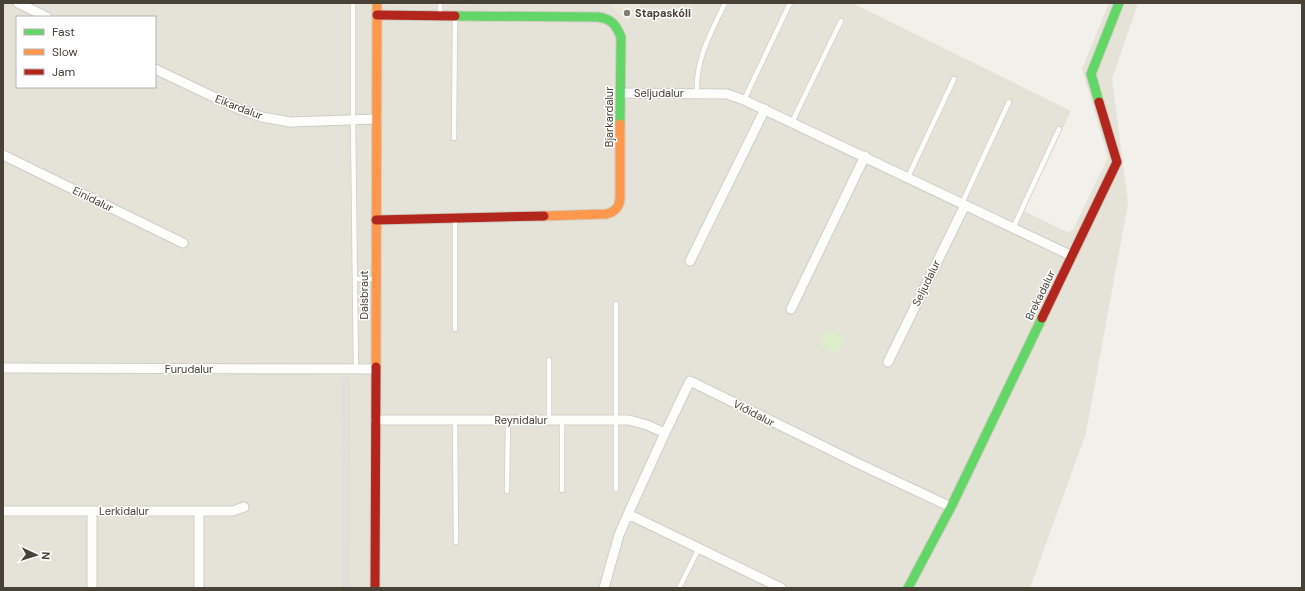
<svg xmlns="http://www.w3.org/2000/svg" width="1305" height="591" viewBox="0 0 1305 591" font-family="'DM Sans',sans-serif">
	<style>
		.residential { fill: #e5e2d7; fill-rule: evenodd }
		.education { fill: #ece7d9 }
		.green { fill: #ddecca }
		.parking { fill: #e0dfda }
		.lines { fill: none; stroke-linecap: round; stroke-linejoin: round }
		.lane-casing { stroke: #cfcdc8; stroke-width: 6 }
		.street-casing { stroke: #cfcdc8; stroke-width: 11 }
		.fast-casing { stroke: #d0cdc1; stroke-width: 11 }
		.slow-casing { stroke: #d0cdc1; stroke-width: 11 }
		.jam-casing { stroke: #d0cdc1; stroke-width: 11 }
		.lane { stroke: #fdfdfc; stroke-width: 4.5 }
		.street { stroke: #fdfdfc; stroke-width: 9 }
		.fast { stroke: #63d668; stroke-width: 9 }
		.slow { stroke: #ff974d; stroke-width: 9 }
		.jam { stroke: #b3261e; stroke-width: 9 }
		.poi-dot { fill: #827e75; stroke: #fff; stroke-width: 1.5 }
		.labels { text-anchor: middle; stroke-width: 3; stroke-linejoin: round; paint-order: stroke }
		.poi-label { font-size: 11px; font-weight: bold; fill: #474136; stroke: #fff; text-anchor: start }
		.street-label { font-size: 11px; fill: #474136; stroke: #fff }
	</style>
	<rect width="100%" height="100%" fill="#f1f0ea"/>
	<path class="residential" d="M3,3H385V5L607,3L628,21L643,3H852L1071,111L1024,211L1067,232L1073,230L1108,157L1082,69L1109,3H1138L1112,79L1128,203L1086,433L1030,588H3ZM17,17H155V87H17Z"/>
	<path class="education" d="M385,3H643L628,21L607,3L385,5Z"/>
	<path class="green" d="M827,329L845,338L837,354L819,345Z"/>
	<path class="parking" d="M341,377H350L351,588H342Z"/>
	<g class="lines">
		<g class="lane-casing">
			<path id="lane" d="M353,3V120L356,369
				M440,15V3
				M697,93C695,60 711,33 725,3
				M744,100L790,3
				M792,122L841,21
				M454,138L455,17
				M908,177L954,79
				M962,203L1009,102
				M1013,228L1059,129
				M355,279H374
				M455,329V220
				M455,420L456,542
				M549,420V360
				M616,489V304
				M562,490V420
				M507,491L508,420
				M679,588L699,548"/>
		</g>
		<g class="street-casing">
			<path id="street" d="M18,3L47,17
				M155,69L239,109L262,117L290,122L377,119
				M621,93L727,94L744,100L1072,256
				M3,155L183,243
				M690,261L765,109
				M791,309L865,156
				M888,362L965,205
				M3,368L375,369
				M375,420H629L647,425L665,433
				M3,511H233L244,507
				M628,514L781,588
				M92,588V511
				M199,588V511
				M604,588L619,535L628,514L665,433L690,381L855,462L951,507"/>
		</g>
		<g class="fast-casing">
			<path id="fast" d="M455,16L598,17C612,19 616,25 621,37L620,124
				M1099,102L1091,74L1119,3
				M908,588L951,507L1042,318"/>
		</g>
		<g class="slow-casing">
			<path id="slow" d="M544,216L606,214C615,212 619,208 620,199V124
				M376,367L377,3"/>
		</g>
		<g class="jam-casing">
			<path id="jam" d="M377,15L455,16
				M376,220L544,216
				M1042,318L1117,162L1099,102
				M375,588L376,367"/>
		</g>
		<use href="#lane" class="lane"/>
		<use href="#street" class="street"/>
		<use href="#fast" class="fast"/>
		<use href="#slow" class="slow"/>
		<use href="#jam" class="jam"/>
	</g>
	<circle class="poi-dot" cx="627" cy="13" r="4"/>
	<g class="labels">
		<g class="poi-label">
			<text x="635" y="17">Stapaskóli</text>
		</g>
		<g class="street-label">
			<text x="659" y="97">Seljudalur</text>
			<text transform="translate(239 107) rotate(21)" y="4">Eikardalur</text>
			<text transform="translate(609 117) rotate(-90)" y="4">Bjarkardalur</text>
			<text transform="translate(93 199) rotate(26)" y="4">Einidalur</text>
			<text transform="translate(926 283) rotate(-64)" y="4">Seljudalur</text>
			<text transform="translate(364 295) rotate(-90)" y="4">Dalsbraut</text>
			<text transform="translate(1040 295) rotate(-64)" y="4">Brekadalur</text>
			<text x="189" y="373">Furudalur</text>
			<text transform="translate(754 413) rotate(27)" y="4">Víðidalur</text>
			<text x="521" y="424">Reynidalur</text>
			<text x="124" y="515">Lerkidalur</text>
		</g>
	</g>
	<rect width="1305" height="591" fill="none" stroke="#474136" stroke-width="8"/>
	<rect x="16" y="16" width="140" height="72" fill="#ffffff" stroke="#b5b3af"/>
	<rect x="24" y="29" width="20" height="6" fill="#63d668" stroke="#b5b3af"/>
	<text x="52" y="36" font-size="12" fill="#474136">Fast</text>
	<rect x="24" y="49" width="20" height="6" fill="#ff974d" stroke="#b5b3af"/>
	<text x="52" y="56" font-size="12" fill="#474136">Slow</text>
	<rect x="24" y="69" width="20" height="6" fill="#b3261e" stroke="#b5b3af"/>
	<text x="52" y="76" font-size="12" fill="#474136">Jam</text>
	<g transform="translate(36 555) rotate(94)" stroke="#ffffff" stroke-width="3" paint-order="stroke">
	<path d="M0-3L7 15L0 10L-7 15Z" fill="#474136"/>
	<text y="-6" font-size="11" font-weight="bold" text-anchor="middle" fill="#474136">N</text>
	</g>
</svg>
